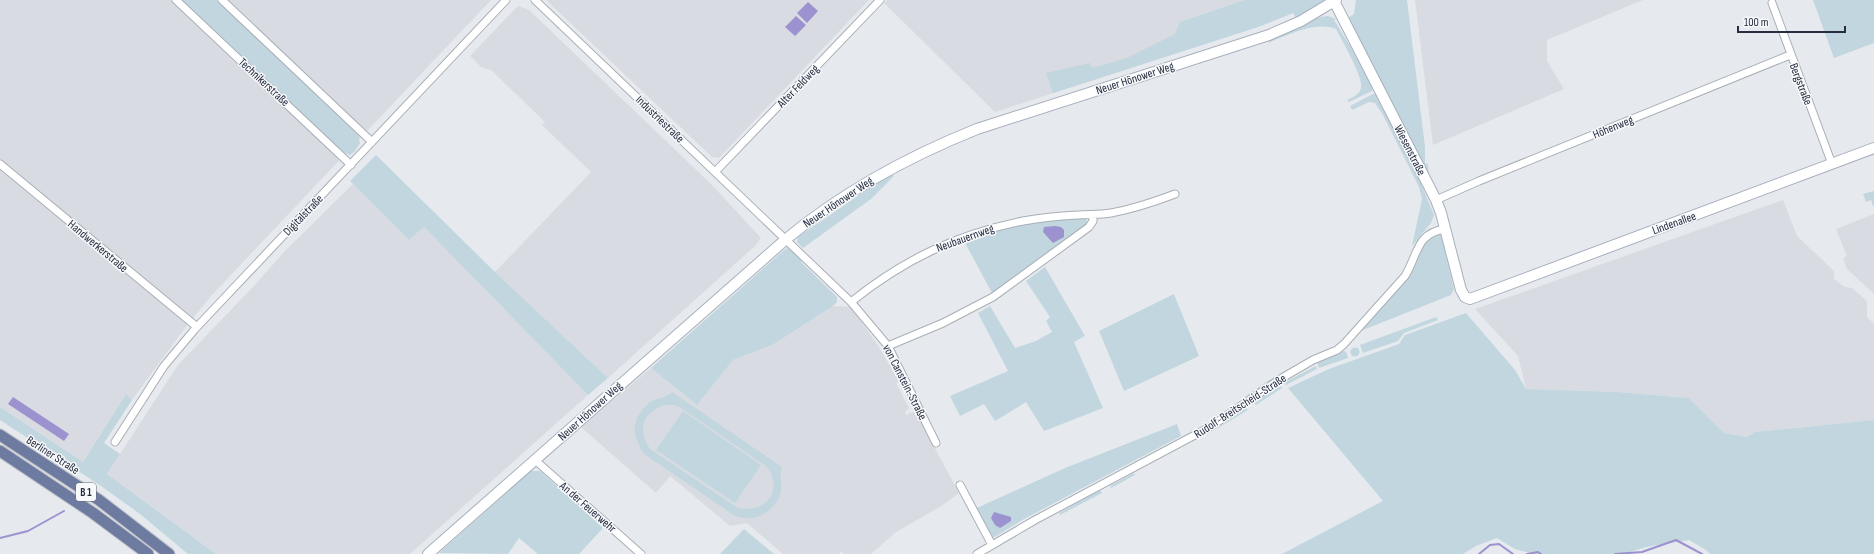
<svg xmlns="http://www.w3.org/2000/svg" width="1874" height="554" viewBox="0 0 1874 554" font-family="'Sofia Sans Condensed',sans-serif">
	<style>
		.built { fill: #d8dce2 }
		.green { fill: #c1d6de; fill-rule: evenodd }
		.water { fill: #9b92cf }
		.lines { fill: none; stroke-linecap: round; stroke-linejoin: round }
		.stream { stroke: #9b92cf; stroke-width: 2 }
		.street-casing { stroke: #a9aeb6; stroke-width: 9 }
		.secondary-casing { stroke: #a8afbd; stroke-width: 12 }
		.primary-casing { stroke: #c2c4ca; stroke-width: 13 }
		.street { stroke: #fff; stroke-width: 7 }
		.secondary { stroke: #fff; stroke-width: 10 }
		.primary { stroke: #6e7ba1; stroke-width: 11 }
		.labels { text-anchor: middle; stroke-width: 3; stroke-linejoin: round; paint-order: stroke }
		.shield { fill: #f7f9fb; stroke: #656a78; stroke-width: 1 }
		.shield-label { font-size: 11px; font-weight: bold; fill: #262d40 }
		.street-label { font-size: 12px; fill: #262d40; stroke: #f7f9fb }
	</style>
	<rect width="100%" height="100%" fill="#e6eaee"/>
	<path class="built" d="M0,0H491L211,296L182,332L132,400L126,394L83,462L0,407Z
		M546,0H869L719,158L712,157Z
		M887,0H1314L1293,13L1258,27L995,112L884,3Z
		M1415,0H1643L1547,40V61L1564,89L1433,145Z
		M519,6L529,10L642,118L713,186L761,238L755,246L608,378L495,272L591,172L542,125L545,122L491,70L481,67L470,56L516,8Z
		M353,184L409,240L424,227L588,395L410,554H216L107,474L178,365L251,289L285,251Z
		M1783,200L1797,236L1834,271V279L1845,287L1852,288L1867,301V317L1874,324V420L1755,432L1747,437L1724,433L1689,398L1618,392L1526,389L1518,356L1475,309Z
		M1874,214V294L1847,269L1843,258L1847,256L1836,229Z
		M833,306L851,307L877,344L899,381L896,383L909,408L905,412L906,415L915,411L959,493L943,505L896,532L871,554H844L841,551L839,554H783L747,523L730,526L670,476L656,493L581,427L651,368L697,405L733,360L774,344Z"/>
	<path class="green" d="M181,0H216L358,135L360,143L355,151L350,155L341,151Z
		M1245,0H1326L1296,18L1293,13L1258,27L1053,93L1046,73L1090,63L1092,68L1127,58L1175,34L1180,22Z
		M1356,0H1407L1425,147V163L1428,164L1429,178L1348,18L1354,14Z
		M1813,0H1874V43L1834,58Z
		M1328,16L1336,19L1334,20L1350,46L1373,88L1372,91L1349,102L1347,100C1353,97 1359,95 1361,88C1364,78 1341,39 1336,29C1314,21 1289,35 1268,43L1272,39L1320,17Z
		M1373,94H1375L1419,179L1434,215L1431,223L1412,246L1422,199L1419,187L1383,115L1375,103L1369,102L1352,110L1350,106Z
		M376,155L495,272L608,378L588,395L424,227L409,240L350,181Z
		M891,173L894,176L871,199L803,248L797,242L798,237Z
		M1874,191V206H1873L1871,200L1866,202L1863,194Z
		M1085,218L1088,223L1085,227L1029,268L992,293L964,241L998,229L1048,219Z
		M1437,234L1441,235L1454,289L1451,295L1358,332L1408,277C1418,261 1419,243 1437,234Z
		M789,247L803,260L801,262L837,297V302L833,306L774,344L733,360L697,405L651,368L783,251Z
		M1045,267L1085,336L1074,342L1103,408L1044,431L1026,402L995,421L984,404L960,416L950,396L1008,371L978,313L990,306L1015,348L1036,341L1052,332L1046,321L1050,317L1026,281Z
		M1174,294L1199,356L1124,391L1099,331Z
		M1466,313L1515,370L1526,389L1618,392L1689,398L1724,433L1747,437L1755,432L1874,420V554H1710L1706,550L1689,540L1646,547L1624,554H1534L1515,549L1497,538L1476,546L1463,554H1282L1383,501L1288,388L1329,369L1399,344L1405,335Z
		M1436,317L1438,320L1404,333L1398,341L1363,353L1360,345Z
		M1350.5 352a4.5 4.5 0 1 1 9 0a4.5 4.5 0 1 1-9 0Z
		M1344,351L1346,352L1348,358L1319,368L1317,362Z
		M1316,366L1317,369L1286,385L1283,383Z
		M1277,375L1273,381L1251,397L1247,395Z
		M1280,385L1282,388L1256,405L1254,403Z
		M672,392L782,467C779,475 782,483 781,491C779,505 764,517 751,518C746,519 740,517 735,516L644,454C634,438 630,425 643,409C645,407 647,404 650,402C657,398 667,398 672,392ZM664,405H674L681,408L766,466C785,489 766,514 738,508L650,449C637,429 642,414 664,405Z
		M126,394L132,400L104,443L120,454L107,474L216,554H188L140,514L101,486L0,420V407L83,462Z
		M1246,408L1248,410L1215,430Z
		M683,411L761,465L735,503L656,450Z
		M1177,424L1181,436L1024,519L991,539L977,508L1065,468Z
		M531,471H540L603,528L579,554H538L519,538L508,554L439,553Z
		M1134,473L1135,475L1111,488L1110,486Z
		M1100,490L1102,493L1060,515L1059,513Z
		M744,529L774,554H720Z"/>
	<path class="water" d="M808,2L818,11L807,23L797,13Z
		M796,16L806,25L795,36L785,27Z
		M1055,226L1061,227L1064,230V237L1053,243L1043,232L1044,227Z
		M13,397L69,434L64,441L8,404Z
		M994,512L1011,517V521L1000,528L995,525L991,518Z"/>
	<g class="lines">
		<path class="stream" d="M0,538L28,531L64,511
			M1479,554L1490,545L1499,544L1513,554
			M1527,554L1538,552L1541,554
			M1615,554L1642,552L1676,540L1702,554"/>
		<g class="street-casing">
			<path id="street" d="M176,0L351,165
				M222,0L372,142
				M535,0L851,302L888,346L936,443
				M1772,3L1832,164
				M0,164L197,327
				M715,172L880,0
				M1436,200L1479,181L1790,55
				M851,302C903,260 957,234 1023,221C1040,218 1059,216 1077,215C1088,214 1099,215 1111,213C1133,209 1154,202 1175,194
				M888,346L943,323L993,297L1089,227L1093,221V215
				M115,442L164,366L195,329L506,0
				M535,460L641,554
				M960,485L992,545
				M977,554L1035,520L1210,427L1282,378L1313,360L1337,350L1344,344L1405,276C1418,255 1416,233 1445,229"/>
		</g>
		<g class="secondary-casing">
			<path id="secondary" d="M1334,1L1436,200L1441,213L1461,290L1465,297L1470,299L1874,148
				M428,554L785,240C844,191 907,157 977,129L1269,35L1301,21L1336,0"/>
		</g>
		<g class="primary-casing">
			<path id="primary" d="M0,435L99,500L169,554
				M0,451L93,513L148,554"/>
		</g>
		<use href="#street" class="street"/>
		<use href="#secondary" class="secondary"/>
		<use href="#primary" class="primary"/>
	</g>
	<g class="labels">
		<rect class="shield" x="76" y="483" width="20" height="18" rx="3"/>
		<g class="shield-label">
			<text x="86" y="496">B 1</text>
		</g>
		<g class="street-label">
			<text transform="translate(1135 78) rotate(-18)" y="4">Neuer Hönower Weg</text>
			<text transform="translate(264 82) rotate(43)" y="4">Technikerstraße</text>
			<text transform="translate(1801 84) rotate(69)" y="4">Bergstraße</text>
			<text transform="translate(798 86) rotate(-46)" y="4">Alter Feldweg</text>
			<text transform="translate(660 119) rotate(44)" y="4">Industriestraße</text>
			<text transform="translate(1613 127) rotate(-22)" y="4">Höhenweg</text>
			<text transform="translate(1410 150) rotate(63)" y="4">Wiesenstraße</text>
			<text transform="translate(838 202) rotate(-34)" y="4">Neuer Hönower Weg</text>
			<text transform="translate(303 215) rotate(-46)" y="4">Digitalstraße</text>
			<text transform="translate(1674 223) rotate(-20)" y="4">Lindenallee</text>
			<text transform="translate(965 238) rotate(-20)" y="4">Neubauernweg</text>
			<text transform="translate(98 246) rotate(40)" y="4">Handwerkerstraße</text>
			<text transform="translate(905 382) rotate(63)" y="4">von Canstein-Straße</text>
			<text transform="translate(1240 406) rotate(-33)" y="4">Rudolf-Breitscheid-Straße</text>
			<text transform="translate(590 411) rotate(-42)" y="4">Neuer Hönower Weg</text>
			<text transform="translate(53 455) rotate(33)" y="4">Berliner Straße</text>
			<text transform="translate(588 507) rotate(41)" y="4">An der Feuerwehr</text>
		</g>
	</g>
	<path d="M1738 26v6h107v-6" fill="none" stroke="#262d40" stroke-width="2"/>
	<text x="1744" y="26" font-size="12" fill="#262d40" stroke="#f7f9fb" stroke-width="3" paint-order="stroke">100 m</text>
</svg>
